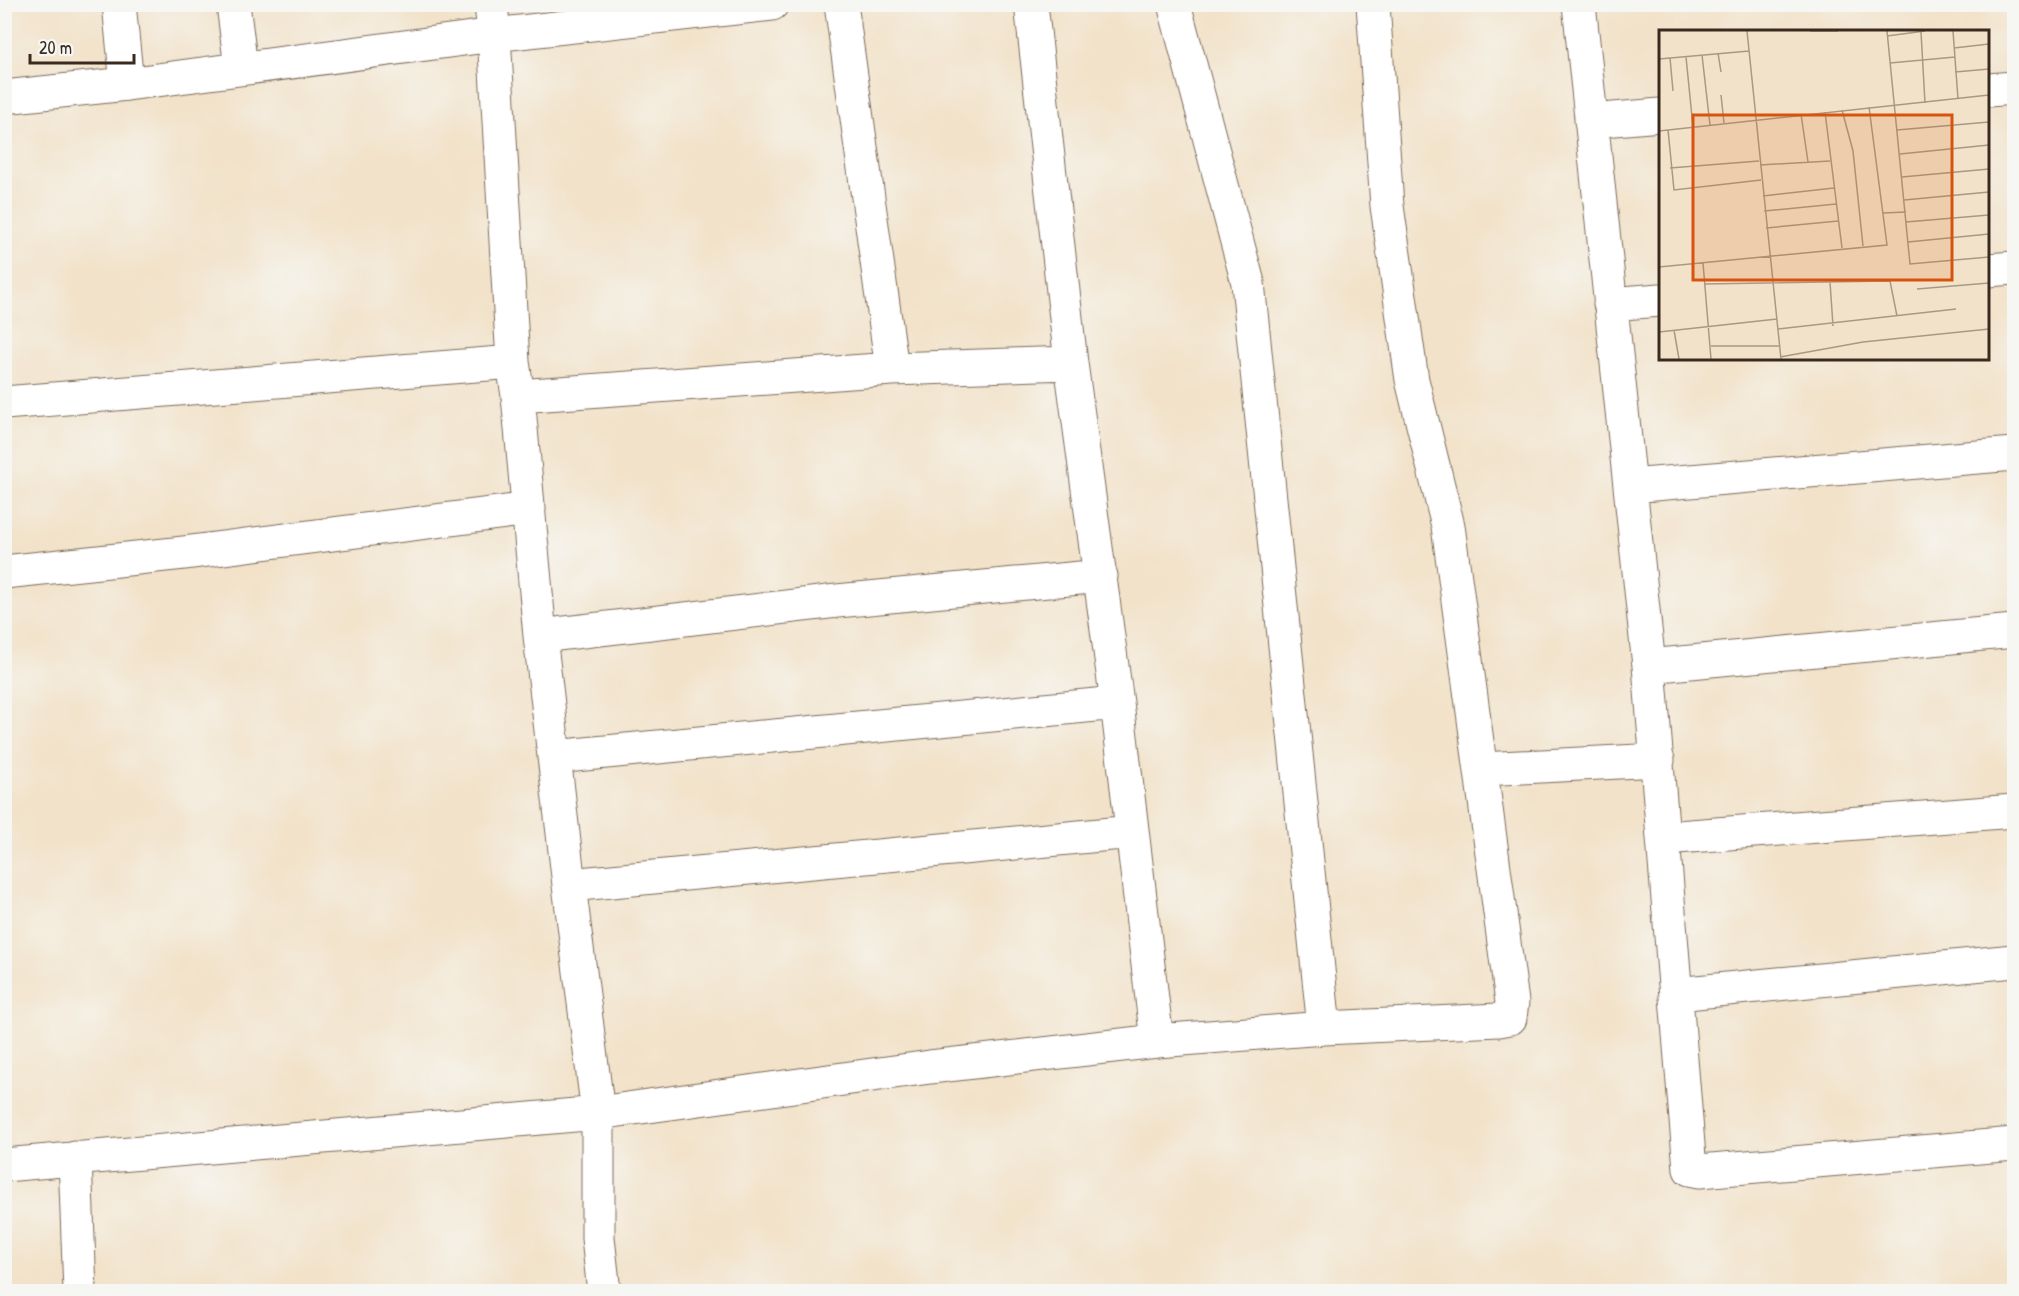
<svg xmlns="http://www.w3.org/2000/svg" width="2019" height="1296" viewBox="0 0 2019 1296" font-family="'Patrick Hand',sans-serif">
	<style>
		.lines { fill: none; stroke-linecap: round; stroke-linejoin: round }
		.minor-casing { stroke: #7b6a5a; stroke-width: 35 }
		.minor { stroke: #fff; stroke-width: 33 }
		.inset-road { fill: none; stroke: #a99885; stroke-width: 1.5 }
		.view { fill: #d7540e; fill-opacity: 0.15; stroke: #d7540e; stroke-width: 3 }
		.inset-edge { fill: none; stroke: #3b2a1e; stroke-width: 3 }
	</style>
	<rect width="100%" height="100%" fill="#f6f6f2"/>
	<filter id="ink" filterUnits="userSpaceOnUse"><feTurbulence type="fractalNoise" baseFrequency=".0167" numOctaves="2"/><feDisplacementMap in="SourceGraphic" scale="12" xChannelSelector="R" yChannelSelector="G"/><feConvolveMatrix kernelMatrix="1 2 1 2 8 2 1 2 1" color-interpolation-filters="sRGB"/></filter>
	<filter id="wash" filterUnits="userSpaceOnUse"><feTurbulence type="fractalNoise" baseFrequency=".008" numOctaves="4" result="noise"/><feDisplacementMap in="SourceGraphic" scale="24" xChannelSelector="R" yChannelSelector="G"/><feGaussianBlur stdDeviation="1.35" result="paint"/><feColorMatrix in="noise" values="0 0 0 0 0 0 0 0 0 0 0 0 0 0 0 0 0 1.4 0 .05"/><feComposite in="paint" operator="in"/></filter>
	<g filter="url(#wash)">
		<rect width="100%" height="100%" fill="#f2e2c9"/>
	</g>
	<g filter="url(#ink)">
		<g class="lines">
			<g class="minor-casing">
				<path id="minor" d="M119,4L127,84
					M233,4L241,68
					M491,4L494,35L513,362L518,396L540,636L569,885L598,1113V1238L604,1292
					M841,4L892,369
					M1031,4L1071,363L1117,703L1157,1041
					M1174,4L1248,283L1324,1028
					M1579,4L1649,666L1690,1169L1700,1171L2014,1144
					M1988,90L2014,88
					M4,97L127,84L494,35L772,4
					M1591,121L1660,115
					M1988,270L2014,268
					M1610,304L1660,300
					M518,396L892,369L1071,363
					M4,403L513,362
					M1630,486L2014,454
					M4,572L184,553L529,509
					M540,636L837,601L1101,576
					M1649,666L2014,631
					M554,757L1117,703
					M1481,769L1658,760
					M1664,838L2014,811
					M569,885L1132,832
					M1676,994L2014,961
					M75,1158L80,1292
					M4,1165L598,1113L930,1067L1157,1041L1324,1028L1499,1020L1510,1018L1512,1002L1448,526L1412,380L1387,206L1373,4"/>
			</g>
			<use href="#minor" class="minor"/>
		</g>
	</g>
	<g transform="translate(1659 30)">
		<rect width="330" height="330" fill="#f2e2c9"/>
		<path class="inset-road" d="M88,1L122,329M151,1H179M228,1L251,234L330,227M294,1L299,69M262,2L266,73M228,6L266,1M295,18L330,14M59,23L62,42M43,25L51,95M27,27L34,97M11,28L14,61M0,29L90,21M231,33L296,27M296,42L330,39M62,65L65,93M183,80L194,121L204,216M166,82L183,218M142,84L149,132M9,100L15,160L102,150M238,100L330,92M0,101L330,65M241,124L330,115M101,135L171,131M11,138L100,131M243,147L330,139M104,166L175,158M245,170L330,162M105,181L177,174M224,183L247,182M247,192L330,185M107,198L179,191M249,212L330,204M44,233L52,329M0,237L228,215L210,77M171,252L174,296M45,254L231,251L238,286M258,259L330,253M119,299L297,279M15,300L20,329M0,302L118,289M52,316H121M121,327L204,312L330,299"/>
		<path class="view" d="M34,85H293V250H34Z"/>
		<rect width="330" height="330" class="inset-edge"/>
	</g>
	<rect width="2019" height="1296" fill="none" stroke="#f6f6f2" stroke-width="24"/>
	<path d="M30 54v9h104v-9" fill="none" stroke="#3b2a1e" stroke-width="3"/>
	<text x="39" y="54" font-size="18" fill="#3b2a1e" stroke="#f6f6f2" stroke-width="4.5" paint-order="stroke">20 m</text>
</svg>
